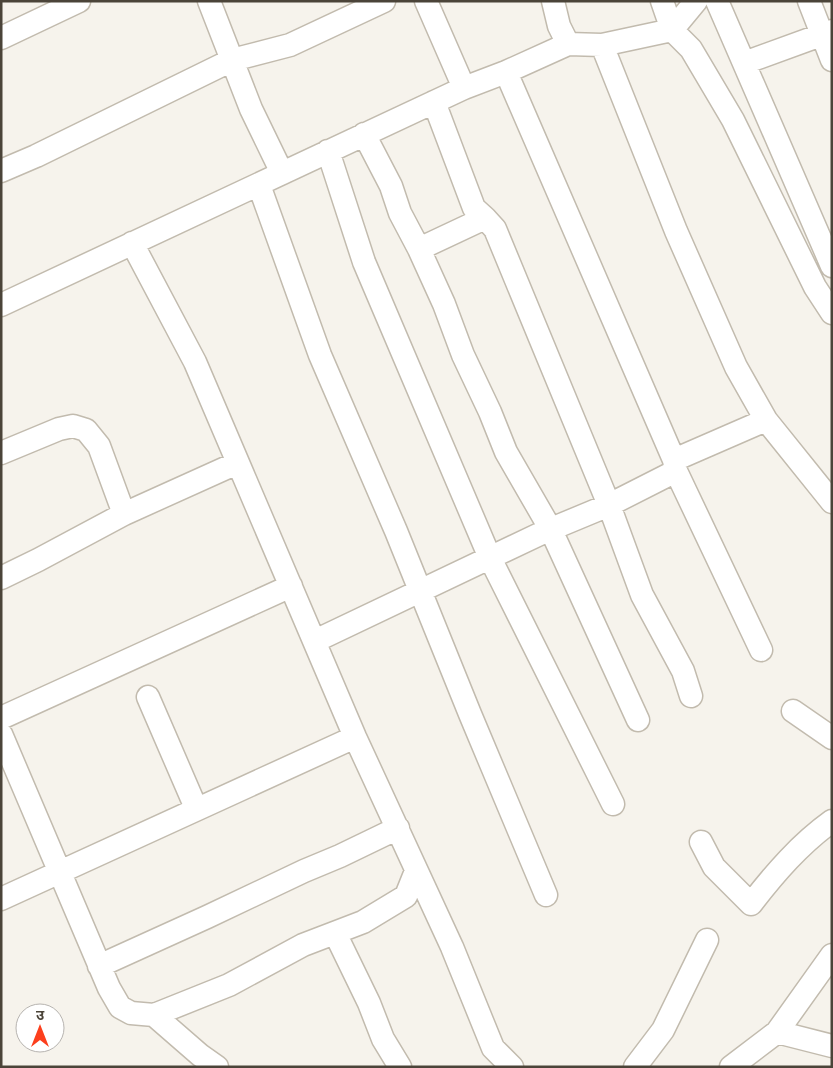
<svg xmlns="http://www.w3.org/2000/svg" width="833" height="1068" viewBox="0 0 833 1068" font-family="Mulish,'Noto Sans Devanagari',sans-serif">
	<style>
		.lines { fill: none; stroke-linecap: round; stroke-linejoin: round }
		.minor-casing { stroke: #c2bbae; stroke-width: 25 }
		.minor { stroke: #fff; stroke-width: 22 }
	</style>
	<rect width="100%" height="100%" fill="#f6f3ec"/>
	<g class="lines">
		<g class="minor-casing">
			<path id="minor" d="M209,1L251,109L282,173
				M426,1L464,88
				M553,1L559,26L568,44
				M662,1L672,30
				M717,1L832,266
				M809,1L832,60
				M672,30L696,1
				M1,38L79,1
				M602,45L676,231L736,367L766,420L832,502
				M744,63L832,31
				M434,102L474,208L485,218
				M364,134L391,186L400,213L419,249L444,304L463,355L490,412L506,452L551,530L638,720
				M328,151L364,262L490,558L613,804
				M1,171L36,156L232,60L290,45L384,1
				M259,185L320,355L396,531L470,714L546,895
				M132,243L195,362L355,737L452,947L493,1048L512,1067
				M419,249L485,218L495,229L609,505L642,595L683,671L691,696
				M1,305L464,88L506,72L568,44L602,45L672,30L691,49L733,120L815,287L832,313
				M1,453L59,429L73,426L86,430L99,446L124,514
				M674,460L766,420
				M676,471L761,650
				M1,578L38,560L124,514L237,463
				M315,641L544,532L609,505L676,471L674,460L506,72
				M148,697L196,808
				M793,711L832,738
				M1,718L291,586
				M1,734L109,988L120,1007L131,1013L154,1015L229,985L303,945L363,922L406,896L416,871
				M701,842L714,867L751,904C775,873 800,844 832,821
				M1,899L355,737
				M335,933L369,1003L383,1039L400,1067
				M99,966L207,917L304,871L340,856L398,828
				M154,1015L200,1055L217,1067
				M777,1032L832,1046
				M635,1067L663,1030L707,940
				M731,1067L777,1032L832,955"/>
		</g>
		<use href="#minor" class="minor"/>
	</g>
	<rect width="833" height="1068" fill="none" stroke="#4b4439" stroke-width="5"/>
	<g transform="translate(40 1028)"><circle r="24" fill="#ffffff" stroke="#b7b4b0"/>
	<path d="M0-4L9 19L0 12L-9 19Z" fill="#fc3f1d"/>
	<text y="-8" font-size="14" font-weight="bold" text-anchor="middle" fill="#4b4439">उ</text>
	</g>
</svg>
